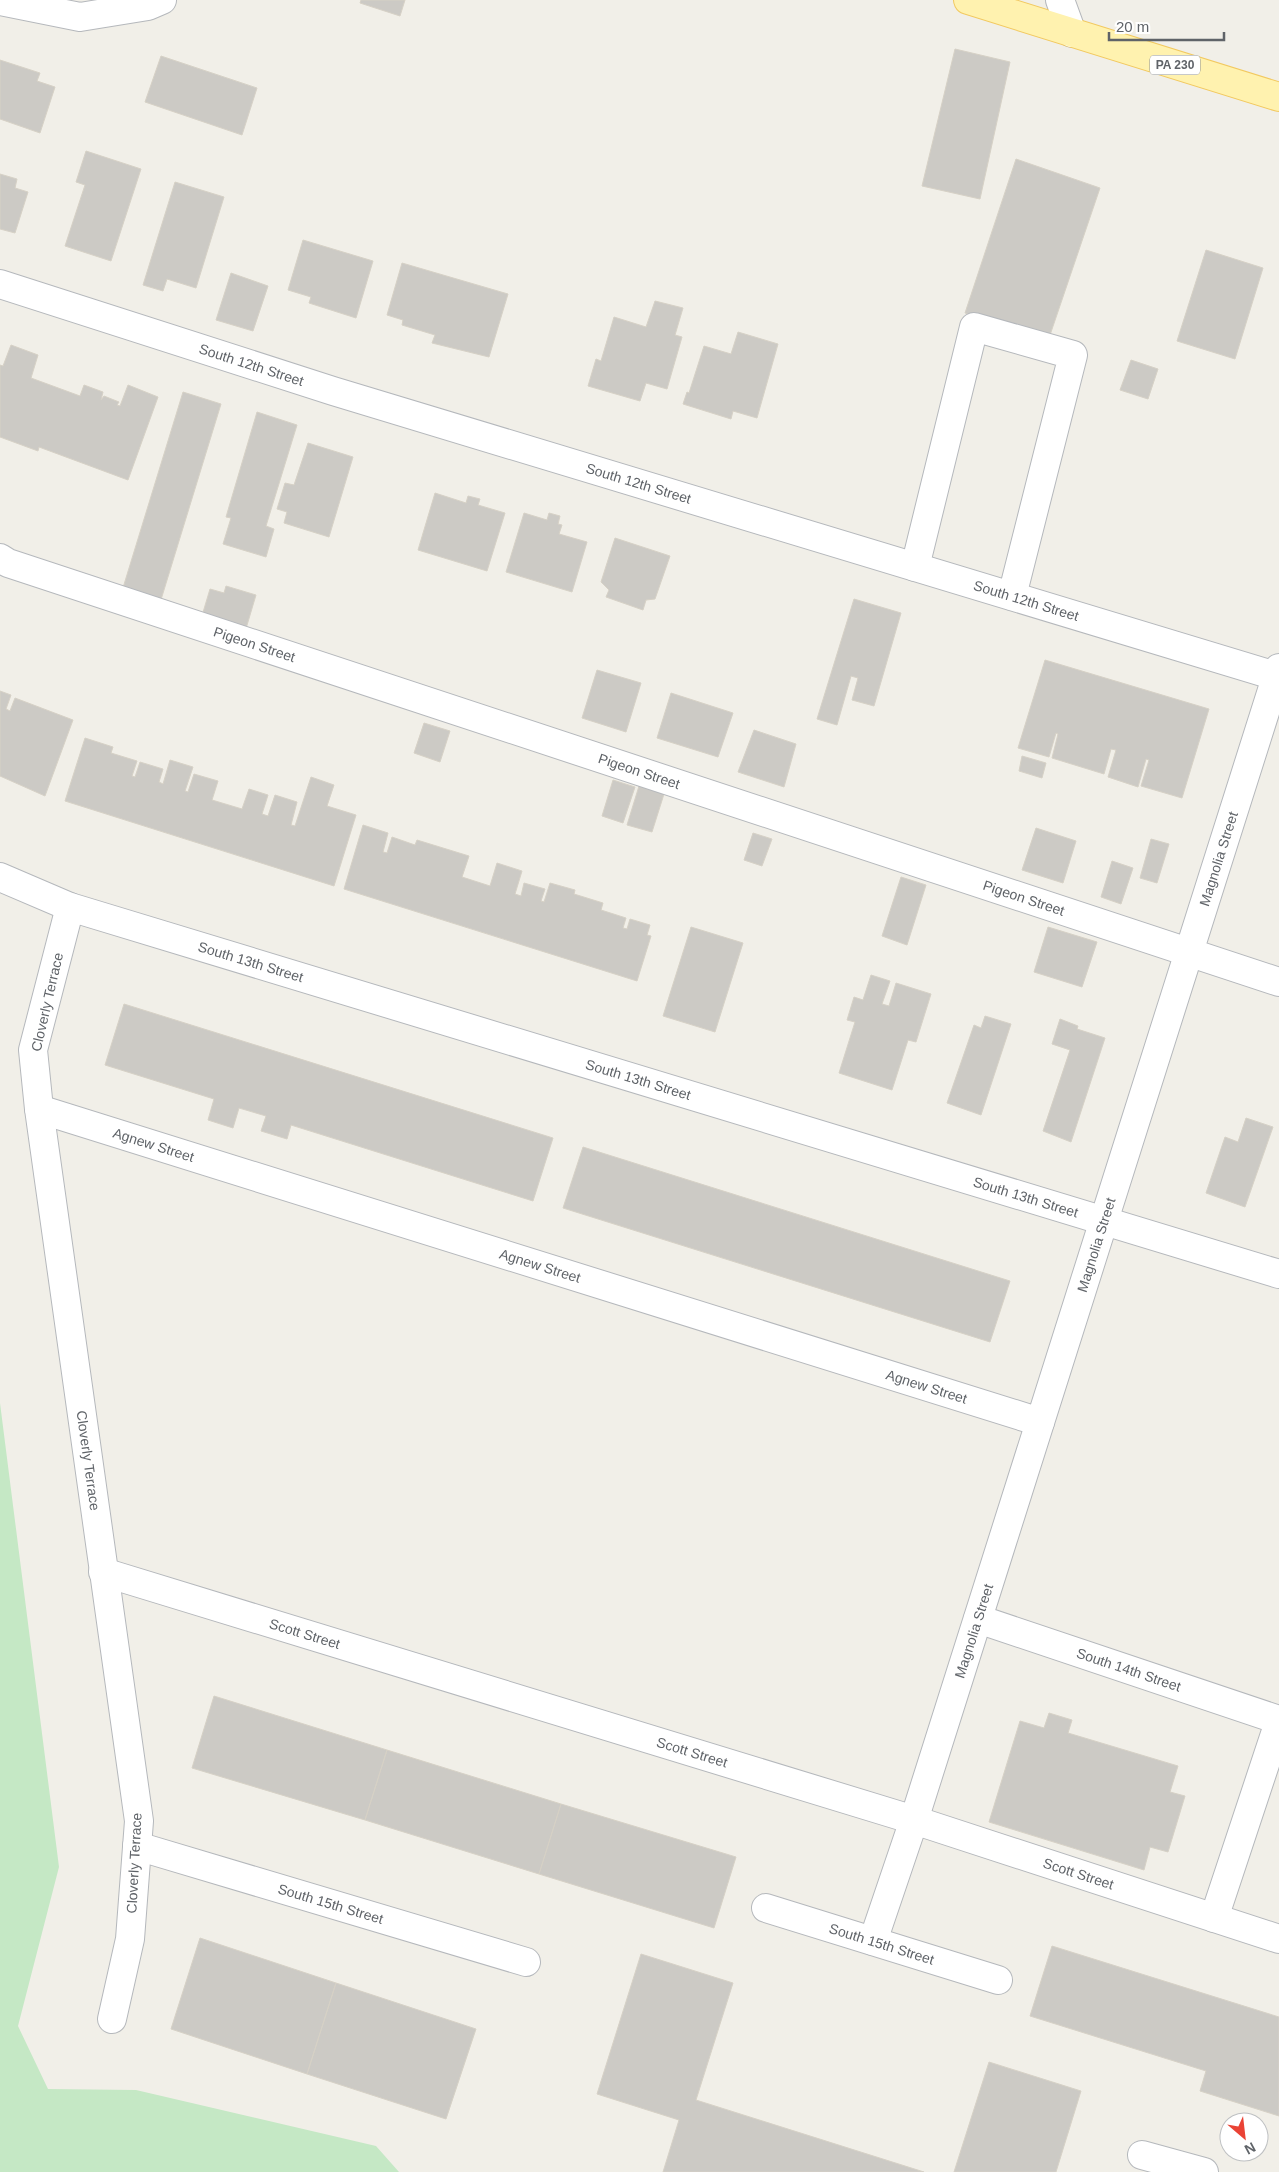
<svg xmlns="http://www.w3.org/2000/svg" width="1279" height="2172" viewBox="0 0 1279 2172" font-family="Arial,sans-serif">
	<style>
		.green { fill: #c5e8c5 }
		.building { fill: #cccac5; stroke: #d6d1c6 }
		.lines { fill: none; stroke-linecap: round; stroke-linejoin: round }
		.minor-casing { stroke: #b5b8bc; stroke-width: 30 }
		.major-casing { stroke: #f2c960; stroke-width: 30 }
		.minor { stroke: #fff; stroke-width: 28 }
		.major { stroke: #fff2af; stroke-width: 28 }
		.labels { text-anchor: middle; stroke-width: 4; stroke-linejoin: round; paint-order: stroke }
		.shield { fill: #fff; stroke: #8f9295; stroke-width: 1 }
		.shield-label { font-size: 12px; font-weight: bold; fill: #5f6368 }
		.street-label { font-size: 14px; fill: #5f6368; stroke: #fff }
	</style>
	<rect width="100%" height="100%" fill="#f1efe8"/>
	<path class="green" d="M0,1403L59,1867L18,2026L48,2089L136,2090L376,2146L399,2172H0Z"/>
	<path class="building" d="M361,0H405L400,16L360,3Z
		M955,49L1010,62L980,199L922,186Z
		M161,56L257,88L242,135L145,102Z
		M0,60L40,73L37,81L55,87L40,133L0,119Z
		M86,151L141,169L111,261L65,246L85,185L76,182Z
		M1016,159L1100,188L1048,341L965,313Z
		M0,174L17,179L15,188L28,192L15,233L0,229Z
		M175,182L224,197L196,288L167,279L163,291L143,285Z
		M303,240L373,261L356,318L309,303L311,297L288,290Z
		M1206,250L1263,268L1235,359L1177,341Z
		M402,263L508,294L489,357L432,343L435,335L402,325L403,320L387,315Z
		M231,273L268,286L253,331L216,320Z
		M655,301L683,308L675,335L682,337L667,389L646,383L640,401L588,386L596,359L601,361L614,317L646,327Z
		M738,332L778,344L757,418L733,411L731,419L683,404L687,392L689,393L704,346L731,354Z
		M11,345L38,355L31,378L80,396L84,385L103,392L101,400L104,396L119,402L117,405L120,406L128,385L158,397L128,480L39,447L38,451L0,437V365L3,366Z
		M1131,360L1158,369L1148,399L1120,390Z
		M183,392L221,404L160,603L122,591Z
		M257,412L297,425L266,526L274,529L266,557L223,544L231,518L226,517Z
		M308,443L353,457L329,537L284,523L287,512L277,509L285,483L294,485Z
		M435,493L466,503L468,496L480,499L478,505L505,513L487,571L418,550Z
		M524,513L547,520L549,513L560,516L558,524L562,525L559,534L587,542L572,592L506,572Z
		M615,538L670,556L655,599L646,600L643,610L606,597L609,590L601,582Z
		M226,586L256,595L245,632L201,619L210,589L224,593Z
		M854,599L901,613L874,706L852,700L858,678L851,676L837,725L817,719Z
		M1045,660L1209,709L1182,798L1141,786L1149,760L1146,759L1138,787L1108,777L1116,750L1111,749L1104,774L1052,758L1058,734L1056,733L1049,757L1018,748Z
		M597,670L641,683L626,732L582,718Z
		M0,691L11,695L6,709L10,711L15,698L73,720L45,796L0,776Z
		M671,693L733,713L718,757L657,738Z
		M424,723L450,731L440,762L414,753Z
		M754,730L796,744L784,787L738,772Z
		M85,738L113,747L111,753L137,761L132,776L135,777L140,762L163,769L159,782L163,784L170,760L193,767L185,791L188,792L194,774L218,781L212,800L242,809L249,789L268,795L262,814L268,816L275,795L297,802L291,825L295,826L311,777L334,785L327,806L356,815L334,886L65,801Z
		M1022,756L1046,763L1042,778L1019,771Z
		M613,780L635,787L623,823L602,816Z
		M639,786L664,794L652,832L627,825Z
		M363,825L388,833L383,852L387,853L392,837L415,845L417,840L469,856L462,877L490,886L497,863L522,871L515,894L521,896L524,883L545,889L541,901L544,902L550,883L575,890L574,894L603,903L601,910L626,918L623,928L627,929L630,919L650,925L647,935L651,936L637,981L344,889Z
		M1036,828L1076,841L1063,883L1022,870Z
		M753,833L772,839L762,866L744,860Z
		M1151,839L1169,844L1157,883L1140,878Z
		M1112,861L1133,868L1121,904L1101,897Z
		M901,877L926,885L907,945L882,936Z
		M691,927L743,943L715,1032L663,1016Z
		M1048,927L1097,942L1082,987L1034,972Z
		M871,975L890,981L882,1004L889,1006L896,983L931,994L916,1042L908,1040L892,1090L839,1073L855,1022L847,1020L854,997L863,1000Z
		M124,1004L553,1138L533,1201L291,1125L287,1139L261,1131L266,1116L239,1108L233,1128L208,1120L214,1099L105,1065Z
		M985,1016L1011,1024L981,1115L947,1103L974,1025L981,1028Z
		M1060,1019L1078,1026L1077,1029L1105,1038L1071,1142L1043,1131L1070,1050L1052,1044Z
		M1246,1118L1273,1127L1245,1207L1206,1193L1225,1137L1238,1142Z
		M583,1147L1010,1281L990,1342L563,1208Z
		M214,1696L387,1750L365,1820L192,1768Z
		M1049,1713L1072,1720L1068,1733L1178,1766L1170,1792L1185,1796L1168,1852L1150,1847L1144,1870L989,1822L1020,1721L1044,1728Z
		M387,1750L561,1804L539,1874L365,1820Z
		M561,1804L736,1857L714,1928L539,1874Z
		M200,1938L336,1983L307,2074L171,2029Z
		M1052,1946L1279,2017V2116L1200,2091L1206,2071L1030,2016Z
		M641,1954L733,1983L696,2100L924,2172H663L679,2120L597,2094Z
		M336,1983L476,2029L446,2119L307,2074Z
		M989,2062L1081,2091L1056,2172H954Z"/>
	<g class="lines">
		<g class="minor-casing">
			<g id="minor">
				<path d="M1060,0L1072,33"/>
				<path d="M0,1L80,17L148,6L162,0"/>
				<path id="s1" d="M0,284L333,391L1279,677"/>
				<path id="s2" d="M0,558L8,563L1279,982"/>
				<path d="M915,567L974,327L1073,355L1012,596"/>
				<path id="s3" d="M0,877L70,907L1279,1274"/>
				<path id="s4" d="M70,907L33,1050L39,1109L139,1821L130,1939L112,2019"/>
				<path id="s5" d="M39,1109L1040,1422"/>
				<path id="s6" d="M103,1572L914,1820L1279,1939"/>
				<path id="s7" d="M978,1619L1279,1720"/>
				<path id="s8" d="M137,1846L526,1962"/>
				<path id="s9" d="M766,1908L998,1980"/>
				<path d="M1214,1918L1279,1722"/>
				<path id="s10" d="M873,1941L914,1820L1279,668"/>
				<path d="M1142,2155L1204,2172"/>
			</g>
		</g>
		<g class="major-casing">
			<path id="major" d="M968,0L1279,97"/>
		</g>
		<use href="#minor" class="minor"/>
		<use href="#major" class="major"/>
	</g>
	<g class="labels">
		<rect class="shield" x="1150" y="55.5" width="50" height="19" rx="4"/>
		<g class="shield-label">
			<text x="1175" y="69">PA 230</text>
		</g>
		<g class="street-label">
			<text dy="5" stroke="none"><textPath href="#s1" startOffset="264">South 12th Street</textPath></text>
			<text dy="5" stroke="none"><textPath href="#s1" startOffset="669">South 12th Street</textPath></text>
			<text dy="5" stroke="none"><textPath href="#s1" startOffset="1074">South 12th Street</textPath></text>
			<text dy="5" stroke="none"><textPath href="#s2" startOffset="269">Pigeon Street</textPath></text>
			<text dy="5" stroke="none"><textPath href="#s2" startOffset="674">Pigeon Street</textPath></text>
			<text dy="5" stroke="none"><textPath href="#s10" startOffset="1136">Magnolia Street</textPath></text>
			<text dy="5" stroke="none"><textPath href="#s2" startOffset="1079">Pigeon Street</textPath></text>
			<text dy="5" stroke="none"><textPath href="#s3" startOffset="265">South 13th Street</textPath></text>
			<text transform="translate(47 1002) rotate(-77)" y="5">Cloverly Terrace</text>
			<text dy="5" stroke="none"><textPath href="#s3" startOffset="670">South 13th Street</textPath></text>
			<text dy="5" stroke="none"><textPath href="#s5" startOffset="120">Agnew Street</textPath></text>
			<text dy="5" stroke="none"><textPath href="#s3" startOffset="1075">South 13th Street</textPath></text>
			<text dy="5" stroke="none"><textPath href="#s10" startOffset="731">Magnolia Street</textPath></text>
			<text dy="5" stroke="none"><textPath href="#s5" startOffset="525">Agnew Street</textPath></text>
			<text dy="5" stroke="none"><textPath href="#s5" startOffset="930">Agnew Street</textPath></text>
			<text dy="5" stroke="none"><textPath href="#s4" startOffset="562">Cloverly Terrace</textPath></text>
			<text dy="5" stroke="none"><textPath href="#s10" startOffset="326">Magnolia Street</textPath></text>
			<text dy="5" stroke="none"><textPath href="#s6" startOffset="211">Scott Street</textPath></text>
			<text dy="5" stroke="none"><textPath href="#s7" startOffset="159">South 14th Street</textPath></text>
			<text dy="5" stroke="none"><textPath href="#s6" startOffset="616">Scott Street</textPath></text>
			<text transform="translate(134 1863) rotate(-87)" y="5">Cloverly Terrace</text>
			<text dy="5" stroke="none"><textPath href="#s6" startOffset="1021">Scott Street</textPath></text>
			<text dy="5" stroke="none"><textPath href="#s8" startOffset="202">South 15th Street</textPath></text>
			<text dy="5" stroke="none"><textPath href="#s9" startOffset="121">South 15th Street</textPath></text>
		</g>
	</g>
	<g transform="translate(1244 2137) rotate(152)"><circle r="24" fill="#ffffff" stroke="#bfc1c3"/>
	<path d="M0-4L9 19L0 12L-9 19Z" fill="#ea4335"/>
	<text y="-8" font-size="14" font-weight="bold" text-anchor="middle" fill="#5f6368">N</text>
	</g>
	<path d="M1109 32v8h115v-8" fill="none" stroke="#5f6368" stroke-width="2.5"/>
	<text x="1116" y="32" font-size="15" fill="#5f6368" stroke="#ffffff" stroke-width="4" paint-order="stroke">20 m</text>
</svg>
